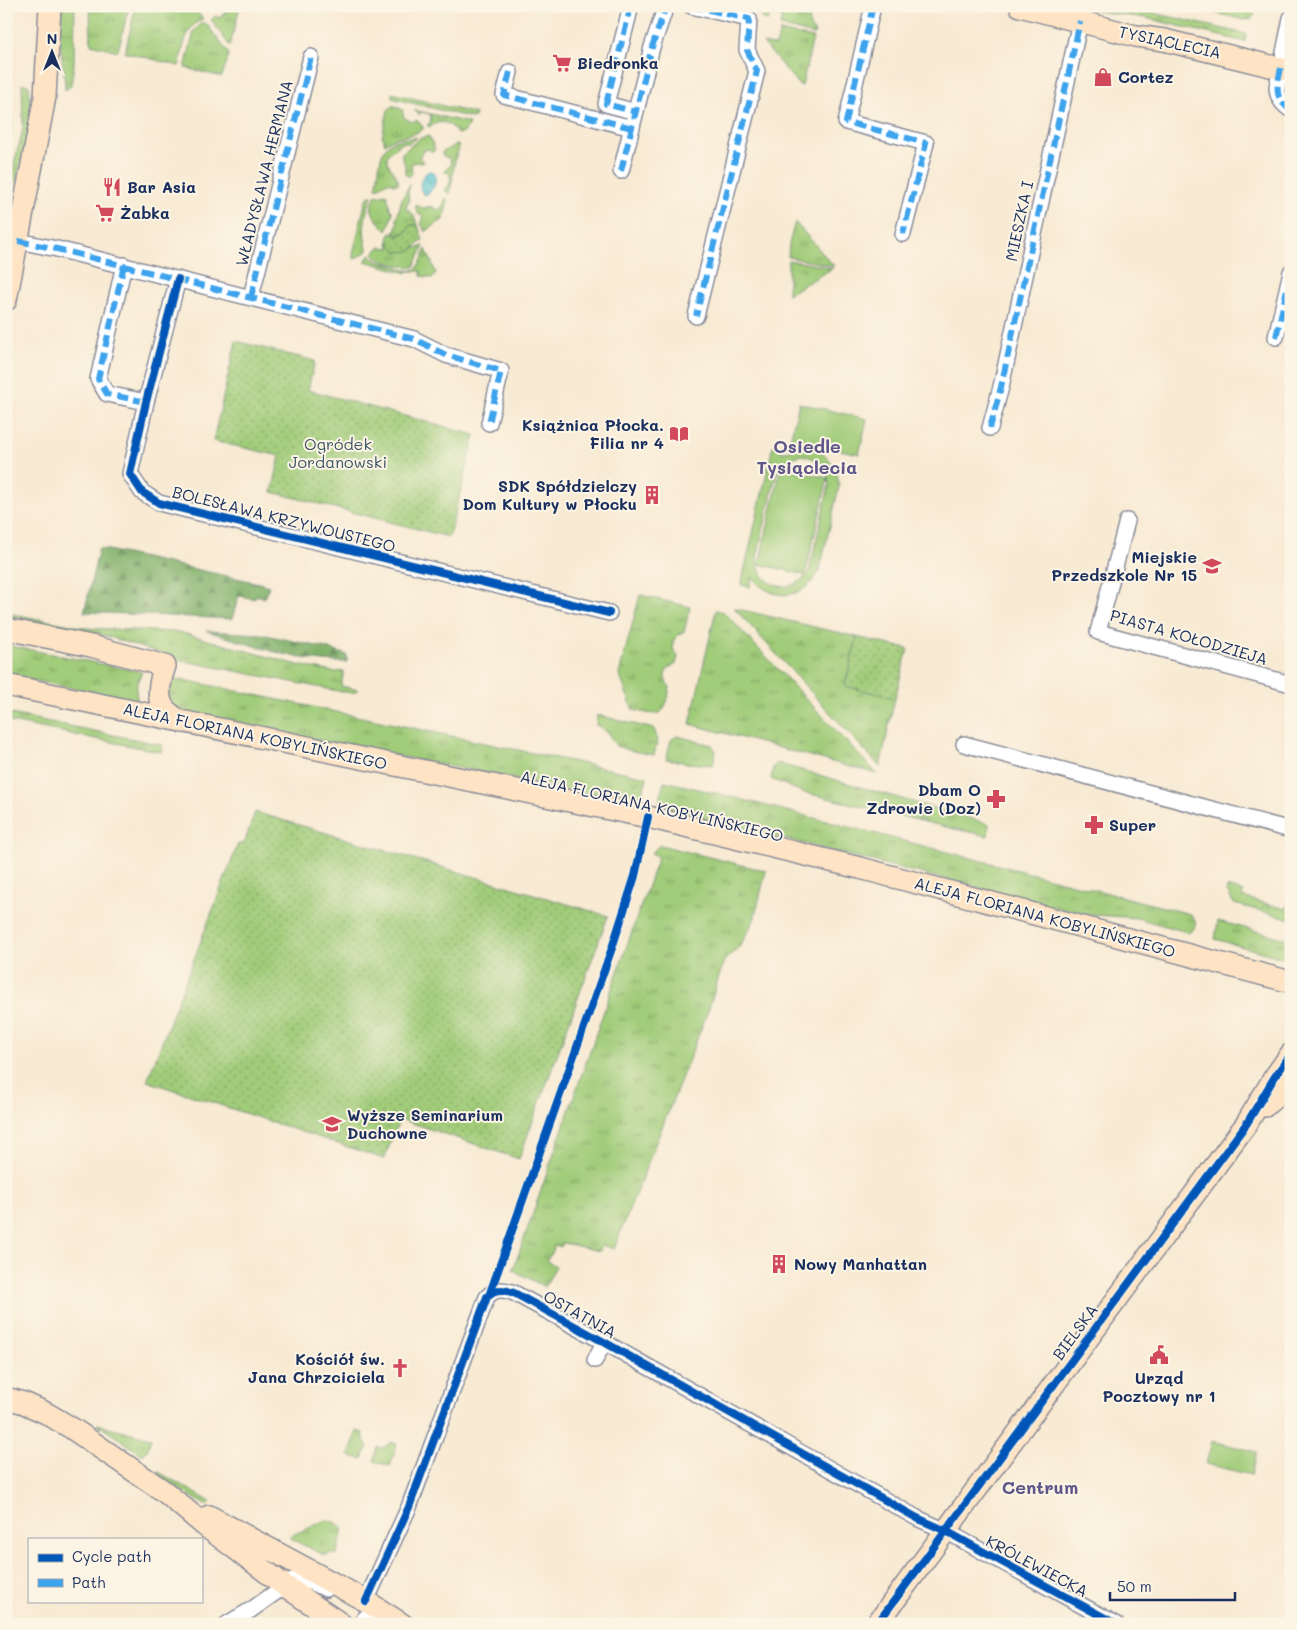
<svg xmlns="http://www.w3.org/2000/svg" width="1297" height="1630" viewBox="0 0 1297 1630" font-family="Mali,sans-serif">
	<style>
		.grass { fill: url(#grass-tufts); stroke: #5e7e6c }
		.forest { fill: url(#forest-firs); stroke: #4e7064 }
		.park { fill: url(#park-dots); stroke: #5e7e6c }
		.garden { fill: #a1cc79; stroke: #5e7e6c; fill-rule: evenodd }
		.water { fill: url(#water-waves); stroke: #387896 }
		.lines { fill: none; stroke-linecap: round; stroke-linejoin: round }
		.street-casing { stroke: #8a8c98; stroke-width: 18 }
		.secondary-casing { stroke: #8a8c98; stroke-width: 24 }
		.street { stroke: #fff; stroke-width: 15 }
		.secondary { stroke: #fee4c5; stroke-width: 21 }
		.quiet { stroke: #3da3ed; stroke-width: 6; stroke-dasharray: 12 6; stroke-linecap: butt }
		.cycleway-casing { stroke: #fcf5e5; stroke-width: 11 }
		.cycleway { stroke: #0057b8; stroke-width: 8 }
		.labels { text-anchor: middle; stroke-width: 4; stroke-linejoin: round; paint-order: stroke }
		.street-label { font-size: 16px; fill: #1b2f5e; stroke: #fcf5e5 }
		.poi-label { font-size: 16px; font-weight: bold; fill: #1b2f5e; stroke: #fcf5e5; text-anchor: start }
		.park-label { font-size: 16px; fill: #3c5665; stroke: #fcf5e5 }
		.neighbourhood-label { font-size: 18px; font-weight: bold; fill: #5e5789; stroke: #fcf5e5 }
	</style>
	<defs>
		<pattern id="grass-tufts" width="24" height="20" patternUnits="userSpaceOnUse" patternTransform="scale(1.25)"><rect width="24" height="20" fill="#a1cc79"/><path d="M3 7l-1-3M5 7V3M7 7l1-3M15 17l-1-3M17 17v-4M19 17l1-3" fill="none" stroke="#82a666"/></pattern>
		<pattern id="forest-firs" width="22" height="20" patternUnits="userSpaceOnUse" patternTransform="scale(1.25)"><rect width="22" height="20" fill="#80b069"/><path d="M5 1l3.5 6h-7zM16 11l3.5 6h-7z" fill="#68905a"/></pattern>
		<pattern id="park-dots" width="8" height="8" patternUnits="userSpaceOnUse" patternTransform="scale(1.25)"><rect width="8" height="8" fill="#a1cc79"/><path d="M2 2h.1M6 6h.1" fill="none" stroke="#82a666" stroke-width="1.8" stroke-linecap="round"/></pattern>
		<pattern id="water-waves" width="16" height="10" patternUnits="userSpaceOnUse" patternTransform="scale(1.25)"><rect width="16" height="10" fill="#55c1cf"/><path d="M0 5q4-4 8 0t8 0" fill="none" stroke="#469dab"/></pattern>
	</defs>
	<rect width="100%" height="100%" fill="#fcf5e5"/>
	<filter id="ink" filterUnits="userSpaceOnUse"><feTurbulence type="fractalNoise" baseFrequency=".02" numOctaves="2"/><feDisplacementMap in="SourceGraphic" scale="10" xChannelSelector="R" yChannelSelector="G"/><feConvolveMatrix kernelMatrix="1 2 1 2 8 2 1 2 1" color-interpolation-filters="sRGB"/></filter>
	<filter id="wash" filterUnits="userSpaceOnUse"><feTurbulence type="fractalNoise" baseFrequency=".0096" numOctaves="4" result="noise"/><feDisplacementMap in="SourceGraphic" scale="20" xChannelSelector="R" yChannelSelector="G"/><feGaussianBlur stdDeviation="1.12" result="paint"/><feColorMatrix in="noise" values="0 0 0 0 0 0 0 0 0 0 0 0 0 0 0 0 0 1.4 0 .05"/><feComposite in="paint" operator="in"/></filter>
	<g filter="url(#wash)">
		<rect width="100%" height="100%" fill="#f8ead3"/>
		<path class="grass" d="M61,6H75L74,64L71,86L65,90L64,74L60,45Z
			M90,6H129L118,51L91,44Z
			M136,6H193L203,19C184,27 184,48 179,66L125,52Z
			M227,6H240L230,46L211,20L216,16L219,18L229,9Z
			M772,6H821L820,9C809,14 805,24 815,32L814,35L780,26L782,17L770,15L768,21L761,18L763,10Z
			M1079,6H1131L1136,9L1246,34L1245,42L1146,18L1101,12Z
			M1187,6H1239L1250,9L1255,14L1251,19L1244,20Z
			M206,23L229,54L222,77L185,68L194,31L201,24Z
			M780,31L813,38L802,86L798,84L763,43L776,46Z
			M8,74L12,126L6,150V78Z
			M22,84L29,85L31,119L10,207H6V193L23,129Z
			M392,93L476,114L475,117L472,118L392,98Z
			M393,105L403,110C402,118 406,119 413,122L417,120L423,127V129C412,138 397,134 385,144L384,142V138L382,137L388,110Z
			M414,110L469,123L464,133L457,134C451,122 441,119 429,127L427,125L430,123L431,117L429,114L421,112L419,115Z
			M429,136L435,150L433,152L428,149L423,151L419,158L423,161L422,163L415,162L411,164L412,173L409,177L405,174V165L402,158V153L420,138Z
			M417,137L408,144L406,142L397,145L396,148C375,159 397,170 399,183L394,185L393,183L388,182L376,189C380,172 376,147 397,140C404,138 411,139 417,137Z
			M456,145H458L459,149L455,159L450,194L444,189L448,187C451,181 452,178 448,172H445V169L450,167L451,162L448,158L443,156L442,152Z
			M410,184L408,193L409,202L407,204L406,208L413,214L418,225H411L406,232L396,236L394,234L398,221L396,220L402,199Z
			M387,194L390,209L393,212L387,231L375,218L371,208L375,196Z
			M370,196H372C365,215 361,231 368,251L354,259L353,254L366,199Z
			M446,198L448,200L444,219L425,232L421,223L423,221V216L418,214L415,205L423,208L431,206L438,210L442,207Z
			M795,222L834,266L788,257L789,244Z
			M389,241L391,245L410,251L415,247L416,248L424,246L414,267C408,268 383,262 379,259C376,257 375,255 373,253L380,247L390,248L388,243Z
			M426,249L436,273L432,278L421,276V271H408L407,273L365,261L370,255C377,263 382,262 391,265C400,267 410,275 418,267C422,262 423,254 426,249Z
			M788,260L833,268L788,294Z
			M640,595L690,607L684,632L680,634L673,641V649L678,656L676,664C665,668 661,678 670,687C664,717 663,717 633,710L619,674Z
			M734,608L857,637L845,686L895,698L880,767Z
			M716,610L724,612L877,774L690,724Z
			M13,614L86,628L179,632L298,665L334,672L344,671L341,686L359,690L352,693L338,691L184,661L103,635L11,616Z
			M6,645L142,672C137,683 134,689 138,701L6,675Z
			M172,680L189,681L647,777L640,804L171,711L161,687Z
			M6,713L163,745L161,752L6,721Z
			M597,715L654,729L658,740L654,755L632,751L616,746C610,736 606,729 596,725Z
			M677,736L712,745L716,751L713,765L687,763L666,759L671,740Z
			M777,763L989,824L988,836L950,828L802,792L771,779L773,767Z
			M664,781L724,795L1190,914C1196,920 1197,924 1193,930L1187,932L1137,918L1082,914L658,807Z
			M660,845L766,871L754,920L740,946L724,961L708,1011L614,1249L602,1245L600,1251L563,1243L561,1247L555,1245L547,1261L556,1266L545,1287L513,1270L658,857L651,853Z
			M1227,887L1243,892L1242,897L1286,909L1288,904L1291,910V919L1234,904L1226,890Z
			M1218,921L1291,940L1286,959L1215,939Z
			M97,1424L151,1438L147,1451L143,1455Z
			M357,1431L363,1433L365,1442L368,1446L363,1459L349,1456Z
			M391,1442L397,1444L390,1466L374,1461L378,1447L383,1448Z
			M157,1471L211,1502L208,1505H205L160,1477Z
			M327,1520L335,1522L343,1528L337,1555L332,1553L324,1555L293,1540L290,1536Z"/>
		<path class="forest" d="M99,548L259,583L269,586L265,598L256,595L255,599L239,596L232,619L84,612Z
			M207,631L261,634L326,648L347,655V662C300,663 252,645 207,631Z"/>
		<path class="park" d="M411,225H418L423,240L410,251L397,252L391,245L388,238L391,233L399,236L406,232Z
			M236,341L315,361L308,390L475,435L449,537L272,492L280,456L213,441Z
			M857,637L908,649L895,698L845,686Z
			M255,812L608,916L519,1159L400,1119L384,1159L147,1081L238,844H244Z"/>
		<path class="garden" d="M799,403L867,419L859,454L790,439Z
			M773,446L783,448L782,453C811,439 838,455 839,487L820,569C807,599 772,604 752,577L750,587L741,585ZM802,455C816,458 825,464 828,478L781,467L759,564L805,575L828,478L829,485L809,572C791,597 759,588 757,557L777,471C783,461 791,457 802,455Z
			M1212,1441L1257,1452L1251,1475L1206,1464Z"/>
		<path class="water" d="M429,171L434,172C438,182 434,190 426,195L423,194C417,186 421,176 429,171Z"/>
	</g>
	<g filter="url(#ink)">
		<g class="lines">
			<g class="street-casing">
				<path id="street" d="M631,6L606,104L636,112
					M691,6L749,19L747,50L757,71L696,316
					M873,6L846,122L926,143L903,234
					M1291,18L1277,87C1277,97 1282,104 1291,110
					M510,72L504,95L632,128
					M621,171L652,47L666,6
					M18,241L57,249L414,339L446,355L501,371L489,423
					M124,265L98,379L107,394L146,402
					M178,279L146,402L130,474L142,492L159,503L609,613
					M251,297L311,57
					M1276,337L1291,272
					M990,428L1001,387L1080,21
					M1127,521L1098,632L1291,684
					M964,744L1291,830
					M595,1360L604,1342
					M366,1601L409,1507L487,1297C495,1288 503,1289 514,1293L604,1342L917,1518L946,1531L971,1545L1116,1624
					M227,1624L251,1610L293,1580L311,1582L326,1589
					M360,1624L365,1618L376,1617L390,1622"/>
			</g>
			<g class="secondary-casing">
				<path id="secondary" d="M1020,6L1136,36L1164,40L1291,71
					M6,300L45,97L50,6
					M6,629L91,646L165,666C160,680 154,701 168,712C172,716 177,719 182,722
					M6,685L648,817L860,868L1291,982
					M1265,1106L1291,1082
					M6,1398L24,1403L46,1413L73,1429L165,1492L204,1525L285,1586L341,1624
					M209,1516L366,1601L402,1624
					M877,1624L1247,1123L1274,1078L1291,1054"/>
			</g>
			<use href="#street" class="street"/>
			<use href="#secondary" class="secondary"/>
			<path class="quiet" d="M631,6L606,104L636,112
				M691,6L749,19L747,50L757,71L696,316
				M873,6L846,122L926,143L903,234
				M1281,68C1277,87 1273,98 1291,110
				M510,72L504,95L632,128
				M621,171L652,47L666,6
				M18,241L57,249L414,339L446,355L501,371L489,423
				M124,265L98,379L107,394L146,402
				M251,297L311,57
				M1276,337L1291,272
				M990,428L1001,387L1080,21"/>
			<g class="cycleway-casing">
				<path id="cycleway" d="M178,279L146,402L130,474L142,492L159,503L609,613
					M490,1293L612,948L635,876L648,817
					M366,1601L409,1507L487,1297C495,1288 503,1289 514,1293L604,1342L917,1518L946,1531L971,1545L1116,1624
					M877,1624L1247,1123L1274,1078L1291,1054"/>
			</g>
			<use href="#cycleway" class="cycleway"/>
		</g>
	</g>
	<defs>
		<g id="supermarket-bare" transform="scale(1.5)"><path d="M-6-5.5h2.5l.6 2H6L4.5 2H-2.5L-4.4-4H-6ZM-1.5 3.2a1.3 1.3 0 1 0 .1 0ZM3 3.2a1.3 1.3 0 1 0 .1 0Z" fill="#d1495b" stroke="#fcf5e5" stroke-width="2.5" paint-order="stroke"/></g>
		<g id="shop-bare" transform="scale(1.5)"><path d="M-5-2.5h2.3a2.7 3.5 0 0 1 5.4 0H5L5.5 6h-11ZM-1.5-2.5h3a1.5 2.3 0 0 0-3 0Z" fill="#d1495b" stroke="#fcf5e5" stroke-width="2.5" paint-order="stroke"/></g>
		<g id="restaurant-bare" transform="scale(1.5)"><path d="M-5-6h1v4h1v-4h1v4h1v-4h1v5L-1.5 .5V6h-2V.5L-5-1ZM5-6V6H3V1.5H1.5Q1.5-4 5-6Z" fill="#d1495b" stroke="#fcf5e5" stroke-width="2.5" paint-order="stroke"/></g>
		<g id="library-bare" transform="scale(1.5)"><path d="M-6-4Q-3-5.5-.7-3.5V5Q-3 3-6 4ZM6-4Q3-5.5 .7-3.5V5Q3 3 6 4Z" fill="#d1495b" stroke="#fcf5e5" stroke-width="2.5" paint-order="stroke"/></g>
		<g id="building-bare" transform="scale(1.5)"><path d="M-4-6H4V6H1V3H-1V6H-4ZM-2.5-4.3h1.7v1.8h-1.7ZM.8-4.3h1.7v1.8H.8ZM-2.5-1h1.7V.8h-1.7ZM.8-1h1.7V.8H.8Z" fill="#d1495b" stroke="#fcf5e5" stroke-width="2.5" paint-order="stroke"/></g>
		<g id="school-bare" transform="scale(1.5)"><path d="M0-5L7-2L0 1L-7-2ZM-4 1L0 2.5L4 1V4Q0 6-4 4Z" fill="#d1495b" stroke="#fcf5e5" stroke-width="2.5" paint-order="stroke"/></g>
		<g id="pharmacy-bare" transform="scale(1.5)"><path d="M-2-6h4v4h4v4h-4v4h-4v-4h-4v-4h4Z" fill="#d1495b" stroke="#fcf5e5" stroke-width="2.5" paint-order="stroke"/></g>
		<g id="university-bare" transform="scale(1.5)"><path d="M0-5L7-2L0 1L-7-2ZM-4 1L0 2.5L4 1V4Q0 6-4 4Z" fill="#d1495b" stroke="#fcf5e5" stroke-width="2.5" paint-order="stroke"/></g>
		<g id="civic-bare" transform="scale(1.5)"><path d="M-.6-6.5H3V-4.5H.6V-3L4-1V1h2V6H-6V1h2V-1L-.6-3ZM-1.2 2.5V6h2.4V2.5Z" fill="#d1495b" stroke="#fcf5e5" stroke-width="2.5" paint-order="stroke"/></g>
		<g id="church-bare" transform="scale(1.5)"><path d="M-1.2-6h2.4v3.5h3.3v2.4h-3.3V6h-2.4V-.1h-3.3v-2.4h3.3Z" fill="#d1495b" stroke="#fcf5e5" stroke-width="2.5" paint-order="stroke"/></g>
	</defs>
	<g fill-rule="evenodd">
		<use href="#supermarket-bare" x="562" y="63"/>
		<use href="#shop-bare" x="1103" y="77"/>
		<use href="#restaurant-bare" x="112" y="187"/>
		<use href="#supermarket-bare" x="105" y="213"/>
		<use href="#library-bare" x="679" y="434"/>
		<use href="#building-bare" x="652" y="495"/>
		<use href="#school-bare" x="1212" y="566"/>
		<use href="#pharmacy-bare" x="996" y="799"/>
		<use href="#pharmacy-bare" x="1094" y="825"/>
		<use href="#university-bare" x="332" y="1124"/>
		<use href="#building-bare" x="779" y="1264"/>
		<use href="#civic-bare" x="1159" y="1355"/>
		<use href="#church-bare" x="400" y="1368"/>
	</g>
	<g class="labels">
		<g class="street-label">
			<text transform="translate(1170 42) rotate(12)" y="6">TYSIĄCLECIA</text>
			<text transform="translate(264 173) rotate(-76)" y="6">WŁADYSŁAWA HERMANA</text>
			<text transform="translate(1019 221) rotate(-78)" y="6">MIESZKA I</text>
			<text transform="translate(284 519) rotate(14)" y="6">BOLESŁAWA KRZYWOUSTEGO</text>
			<text transform="translate(1189 637) rotate(16)" y="6">PIASTA KOŁODZIEJA</text>
			<text transform="translate(255 736) rotate(12)" y="6">ALEJA FLORIANA KOBYLIŃSKIEGO</text>
			<text transform="translate(652 806) rotate(13)" y="6">ALEJA FLORIANA KOBYLIŃSKIEGO</text>
			<text transform="translate(1045 917) rotate(15)" y="6">ALEJA FLORIANA KOBYLIŃSKIEGO</text>
			<text transform="translate(580 1314) rotate(29)" y="6">OSTATNIA</text>
			<text transform="translate(1075 1332) rotate(-54)" y="6">BIELSKA</text>
			<text transform="translate(1037 1566) rotate(28)" y="6">KRÓLEWIECKA</text>
		</g>
		<g class="poi-label">
			<text x="577" y="69">Biedronka</text>
			<text x="1118" y="83">Cortez</text>
			<text x="127" y="193">Bar Asia</text>
			<text x="120" y="219">Żabka</text>
			<text x="664" y="431" text-anchor="end">Książnica Płocka.<tspan x="664" dy="18">Filia nr 4</tspan></text>
			<text x="637" y="492" text-anchor="end">SDK Spółdzielczy<tspan x="637" dy="18">Dom Kultury w Płocku</tspan></text>
			<text x="1197" y="563" text-anchor="end">Miejskie<tspan x="1197" dy="18">Przedszkole Nr 15</tspan></text>
			<text x="981" y="796" text-anchor="end">Dbam O<tspan x="981" dy="18">Zdrowie (Doz)</tspan></text>
			<text x="1109" y="831">Super</text>
			<text x="347" y="1121">Wyższe Seminarium<tspan x="347" dy="18">Duchowne</tspan></text>
			<text x="794" y="1270">Nowy Manhattan</text>
			<text x="385" y="1365" text-anchor="end">Kościół św.<tspan x="385" dy="18">Jana Chrzciciela</tspan></text>
			<text x="1159" y="1384" text-anchor="middle">Urząd<tspan x="1159" dy="18">Pocztowy nr 1</tspan></text>
		</g>
		<g class="park-label">
			<text x="338" y="450">Ogródek<tspan x="338" dy="18">Jordanowski</tspan></text>
		</g>
		<g class="neighbourhood-label">
			<text x="807" y="453">Osiedle<tspan x="807" dy="21">Tysiąclecia</tspan></text>
			<text x="1040" y="1494">Centrum</text>
		</g>
	</g>
	<rect width="1297" height="1630" fill="none" stroke="#fcf5e5" stroke-width="25"/>
	<rect x="28" y="1538" width="175" height="65" fill="#fcf5e5" stroke="#a2a6af"/>
	<rect x="38" y="1554" width="25" height="8" fill="#0057b8" stroke="#a2a6af"/>
	<text x="72" y="1562" font-size="15" fill="#1b2f5e">Cycle path</text>
	<rect x="38" y="1579" width="25" height="8" fill="#3da3ed" stroke="#a2a6af"/>
	<text x="72" y="1588" font-size="15" fill="#1b2f5e">Path</text>
	<g transform="translate(52 52)" stroke="#fcf5e5" stroke-width="4" paint-order="stroke">
	<path d="M0-4L9 19L0 12L-9 19Z" fill="#1b2f5e"/>
	<text y="-8" font-size="14" font-weight="bold" text-anchor="middle" fill="#1b2f5e">N</text>
	</g>
	<path d="M1110 1592v8h125v-8" fill="none" stroke="#1b2f5e" stroke-width="2.5"/>
	<text x="1117" y="1592" font-size="15" fill="#1b2f5e" stroke="#fcf5e5" stroke-width="4" paint-order="stroke">50 m</text>
</svg>
